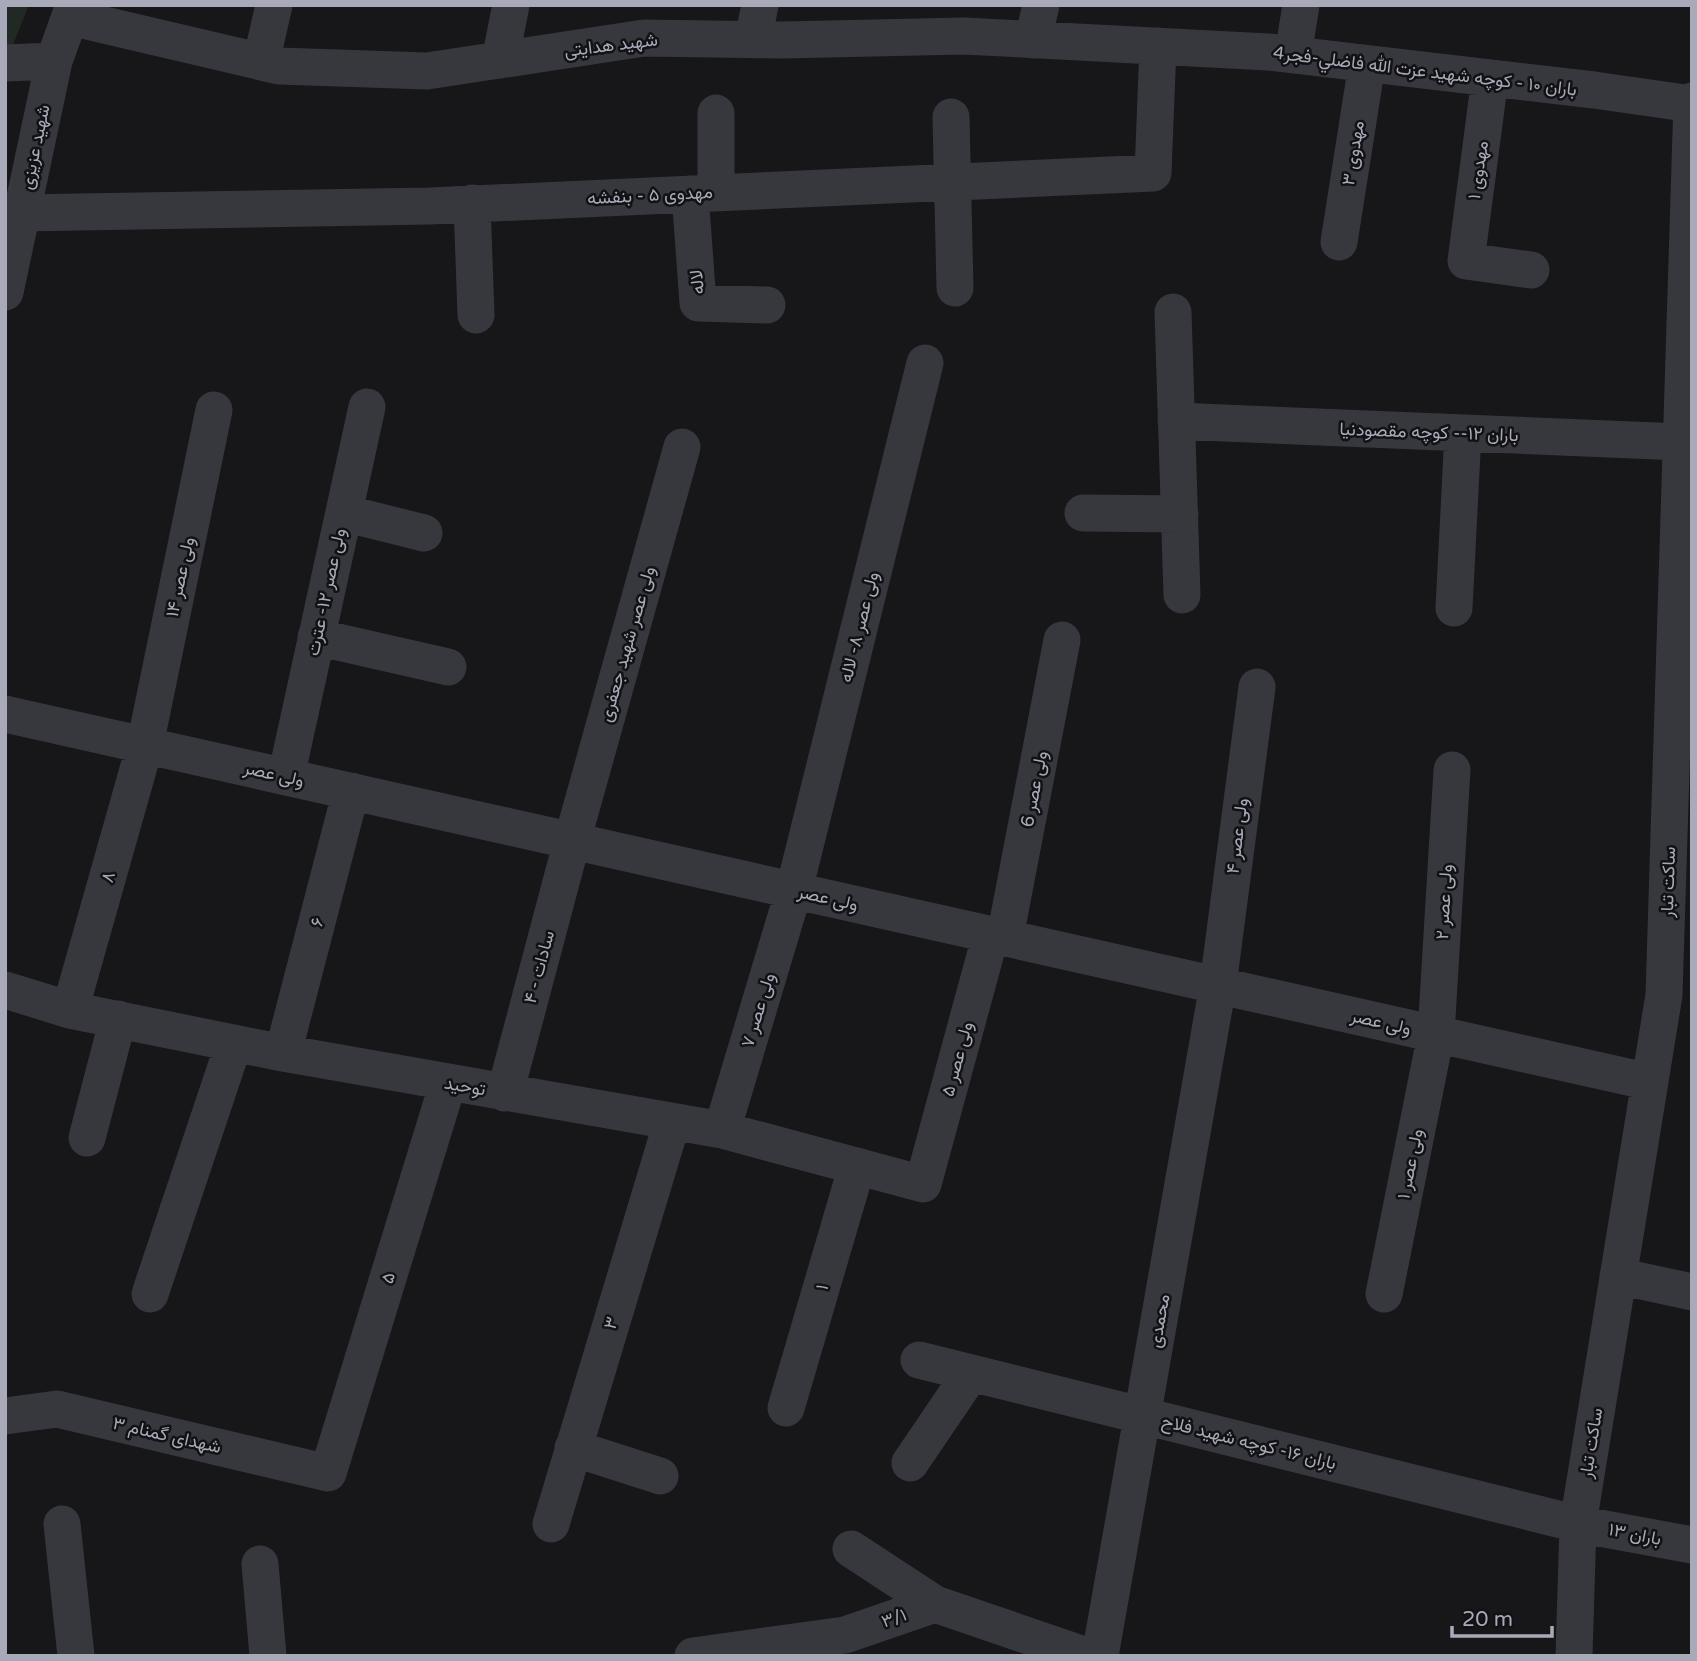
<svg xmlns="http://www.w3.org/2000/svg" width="1697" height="1661" viewBox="0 0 1697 1661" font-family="'Varela Round',Vazirmatn,sans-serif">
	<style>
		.green { fill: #202923 }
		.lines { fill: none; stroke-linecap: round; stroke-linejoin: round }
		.minor { stroke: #37373e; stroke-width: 37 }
		.labels { text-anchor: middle; stroke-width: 5; stroke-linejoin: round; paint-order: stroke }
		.street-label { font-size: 18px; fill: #a8aaba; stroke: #121214 }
	</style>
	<rect width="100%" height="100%" fill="#171719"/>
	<path class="green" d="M5,5H29L10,52L5,53Z"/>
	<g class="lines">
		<path class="minor" d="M70,17L279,66L427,71L644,38L783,40L964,36L1268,52L1594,90L1692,104
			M753,40L760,5
			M1033,40L1041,5
			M1293,55L1301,5
			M500,60L511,5
			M261,62L274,5
			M5,63L54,61
			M1490,78L1466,261L1531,270
			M716,113V192
			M951,117L955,288
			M690,194L698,303L767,305
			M472,203L476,315
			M21,213L430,206L1153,173L1158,46
			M1339,242L1367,64
			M5,292L54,61L74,5
			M1173,312L1182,595
			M1176,421L1681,442
			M344,513L424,533
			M1083,513L1180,514
			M1454,608L1463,433
			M316,637L448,667
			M5,714L1650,1082
			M286,777L367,407
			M1005,937L1062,640
			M5,990L70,1010L283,1053L722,1130L923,1184L991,934
			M70,1010L145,745L214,410
			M283,1053L351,791
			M505,1093L572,841L682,447
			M722,1130L794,890L925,363
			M87,1138L118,1019
			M1618,1276L1692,1292
			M150,1294L234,1043
			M1384,1294L1436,1034L1452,770
			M919,1360L1578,1524L1692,1545
			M786,1408L857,1166
			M5,1416L57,1409L328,1473L448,1083
			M573,1448L660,1476
			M910,1463L971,1373
			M62,1524L76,1656
			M551,1524L672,1122
			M851,1549L935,1604L1087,1656
			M260,1564L268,1656
			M693,1656L845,1635L935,1604
			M1100,1656L1218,985L1257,687
			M1574,1656L1578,1524L1664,995L1692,101"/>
	</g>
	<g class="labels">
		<g class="street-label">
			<text transform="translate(611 45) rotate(-7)" y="6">شهید هدایتی</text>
			<text transform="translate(1425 71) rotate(7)" y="6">باران ۱۰ - كوچه شهيد عزت الله فاضلي-فجر4</text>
			<text transform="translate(35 147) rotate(-78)" y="6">شهید عزیزی</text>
			<text transform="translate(1353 153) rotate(-81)" y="6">مهدوی ۳</text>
			<text transform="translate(1478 170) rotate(-82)" y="6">مهدوی ۱</text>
			<text transform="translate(650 195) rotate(-3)" y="6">مهدوی ۵ - بنفشه</text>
			<text transform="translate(697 282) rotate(-96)" y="6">لاله</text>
			<text transform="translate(1429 432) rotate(2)" y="6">باران ۱۲-- كوچه مقصودنيا</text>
			<text transform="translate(180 577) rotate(-78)" y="6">ولی عصر ۱۴</text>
			<text transform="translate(326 592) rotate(-78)" y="6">ولی عصر ۱۲- عترت</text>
			<text transform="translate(859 627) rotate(-76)" y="6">ولی عصر ۸- لاله</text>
			<text transform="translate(627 644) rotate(-74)" y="6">ولی عصر شهید جعفری</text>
			<text transform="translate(274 774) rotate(13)" y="6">ولی عصر</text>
			<text transform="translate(1034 789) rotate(-79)" y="6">ولی عصر 6</text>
			<text transform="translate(1237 836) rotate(-83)" y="6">ولی عصر ۴</text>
			<text transform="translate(108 877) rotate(-74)" y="6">۸</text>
			<text transform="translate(1668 882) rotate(-88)" y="6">ساکت تبار</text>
			<text transform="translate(828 898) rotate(13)" y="6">ولی عصر</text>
			<text transform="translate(1444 902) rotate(-87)" y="6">ولی عصر ۲</text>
			<text transform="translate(317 922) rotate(-75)" y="6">۶</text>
			<text transform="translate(539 967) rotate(-75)" y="6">۴ - سادات</text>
			<text transform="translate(758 1010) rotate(-73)" y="6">ولی عصر ۷</text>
			<text transform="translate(1381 1022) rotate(13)" y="6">ولی عصر</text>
			<text transform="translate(957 1059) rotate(-75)" y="6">ولی عصر ۵</text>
			<text transform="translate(465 1086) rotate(10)" y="6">توحید</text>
			<text transform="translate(1410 1164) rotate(-79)" y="6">ولی عصر ۱</text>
			<text transform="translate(388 1278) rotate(-73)" y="6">۵</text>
			<text transform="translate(822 1287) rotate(-74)" y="6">۱</text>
			<text transform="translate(1159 1321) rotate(-80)" y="6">محمدی</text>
			<text transform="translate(611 1323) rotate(-73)" y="6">۳</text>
			<text transform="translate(167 1435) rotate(13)" y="6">شهدای گمنام ۳</text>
			<text transform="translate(1249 1442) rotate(14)" y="6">باران ۱۶- کوچه شهید فلاح</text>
			<text transform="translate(1591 1443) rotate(-81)" y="6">ساکت تبار</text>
			<text transform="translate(1635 1534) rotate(11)" y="6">باران ۱۳</text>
			<text transform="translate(894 1618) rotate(-19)" y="6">۳/۱</text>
		</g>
	</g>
	<rect width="1697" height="1661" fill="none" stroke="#a8aaba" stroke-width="14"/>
	<path d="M1452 1626v10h100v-10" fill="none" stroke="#a8aaba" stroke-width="3.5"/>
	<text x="1462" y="1626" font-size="21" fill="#a8aaba" stroke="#121214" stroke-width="5" paint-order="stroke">20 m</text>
</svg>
